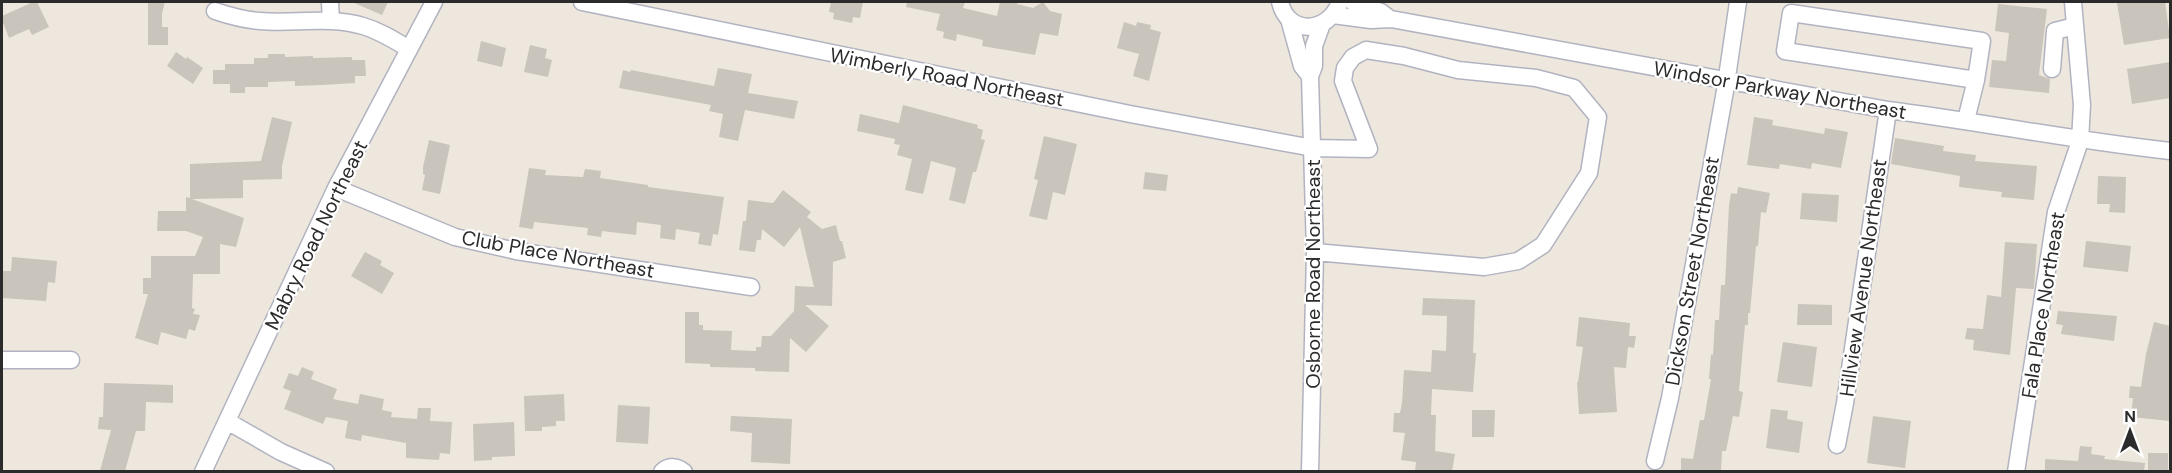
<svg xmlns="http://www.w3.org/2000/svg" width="2172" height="473" viewBox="0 0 2172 473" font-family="'DM Sans',sans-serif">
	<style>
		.building { fill: #c9c4bc }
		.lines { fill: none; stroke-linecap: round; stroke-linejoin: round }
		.minor-casing { stroke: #b1b3c0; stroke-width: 19 }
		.minor { stroke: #fff; stroke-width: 16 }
		.labels { text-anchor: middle; stroke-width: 4.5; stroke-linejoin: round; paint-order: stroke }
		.street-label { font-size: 20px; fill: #2b2b2b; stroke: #fff }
	</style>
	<rect width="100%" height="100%" fill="#eee7dd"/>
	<path class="building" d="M33,2H37L49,27L32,35L29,29L9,38L2,20V16Z
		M148,2H165L162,13V27H168V45H148Z
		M352,2H388L382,15Z
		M831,2H863L860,18L853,17L852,23L833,19L834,13L829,12Z
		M907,2H965L963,8L997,16L1000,2H1018L1017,4L1033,8L1043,2L1050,11L1062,14L1058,36L1040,33L1035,55L982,46L983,40L957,34L956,41L943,38L944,32L936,30L940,14L906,7Z
		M2124,2H2165L2170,38L2124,45L2117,3Z
		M1998,4L2047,9L2039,75L2050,79L2049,93L1989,87L1992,60L2006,61L2009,33L1995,31Z
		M1124,22L1136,26L1137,22L1151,25L1150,29L1161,32L1149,81L1133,76L1139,54L1117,48Z
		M481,41L506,48L502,67L477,61Z
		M530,45L547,49L545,58L552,60L548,77L524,72Z
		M176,52L186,59L187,57L203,68L193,84L167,66Z
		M268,54H285V57L313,56V58L352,57V60H365L366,76H355V83L322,85L295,86V81L268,82V87H245V93H230V84H213V70H225V64H254V58H268Z
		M2170,62V98L2132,104L2127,69Z
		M718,68L752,74L748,93L798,101L794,119L745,110L738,141L719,137L723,114L709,111L711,105L619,88L623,70L630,72L631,70L714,86Z
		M903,105L978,125L977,128L983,130L981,139L985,140L976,172H973L965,204L949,200L956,168L931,161L923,194L905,190L912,159L897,155L900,145L894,144L895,139L857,131L860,114L899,123Z
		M272,117L292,122L282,166V179L243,180V198L192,199L244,218L236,247L220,244V274H193L192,308L195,309L193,314L200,315L195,331L189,329L186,339L161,332L158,345L135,338L148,294H143V278H151V256H195L203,237L186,231H157L158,211H186V197L190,198V164L261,161Z
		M1754,117L1773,120L1772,125L1824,134L1825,128L1848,132L1841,168L1812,163L1811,169L1780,164L1779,169L1747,165Z
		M1044,136L1077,144L1065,195L1053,192L1047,220L1029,216L1038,180L1034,179Z
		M1895,138L1944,146L1943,151L1976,155L1975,161L2037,166L2034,200L2001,197L2002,192L1959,187L1960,176L1891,164Z
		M429,140L450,145L440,194L422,190L425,175L423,174V167Z
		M529,168L546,170L545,175L583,177L585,169L601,171L600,178L648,185V187L724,197L718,235L713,234L711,246L698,244L700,233L676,229L675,240L660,238L661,225L637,222L636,235L602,231L601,237L587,235L588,228L534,222L533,229L519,227Z
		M1145,172L1168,175L1166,191L1143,189Z
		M2098,176L2126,177L2125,213L2109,212L2110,204H2097Z
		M1738,187L1770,193L1766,213L1761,212L1758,246H1756L1750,313H1748V325H1745L1739,391L1743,392L1739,417L1733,416L1726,451H1722L1721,471H1681V458L1693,459L1700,420H1704L1711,379H1709L1711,354L1713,355L1715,320H1719L1721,285H1725L1729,205L1731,193L1737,194Z
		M783,190L811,212L807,217L822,229L836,225L840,241H842L846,258L833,262L832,306L805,305L829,326L806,352L790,338L789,372L755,371V368L710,367V364L685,363V312H699V325H703V330L732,331L731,350L756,351V347H761L762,336H771L794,311L795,286L814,287L800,227L784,247L762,229L761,240H757L755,252L739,250L743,221H746L748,200L773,203Z
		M1802,193L1839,195L1837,222L1800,219Z
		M2086,241L2131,246L2128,272L2083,267Z
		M2005,242L2037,244L2034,289L2016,288L2010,355L1973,350L1974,340L1965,339L1967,328L1983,329L1987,295L2001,297Z
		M365,252L382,261L380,265L394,273L382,294L351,276Z
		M12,257L57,261L55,283L48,282L46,301L2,298V271H11Z
		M1423,298L1475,300L1473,353H1476L1473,392L1432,389L1431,415H1436L1435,451L1455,454L1452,471H1415L1416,462L1401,460L1405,433L1393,432L1394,413H1400L1402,403L1404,370L1431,372L1432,350L1446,351L1447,316L1422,315Z
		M1798,304L1832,305V325H1797Z
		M2058,311L2117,316L2114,341L2061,334L2063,325L2056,324Z
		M1579,317L1630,323L1629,336H1636L1634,348L1628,347L1626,368L1614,367L1617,412L1579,414L1577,382H1578L1583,347L1576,346Z
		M2154,322L2170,326V421L2131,417L2133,398H2129L2130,386L2141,387L2146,354Z
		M1783,342L1817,347L1812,387L1777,382Z
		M302,367L314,372L311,379L337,389L333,399L358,404L360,394L384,399L382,410L392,412L391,417L417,419L418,408H431L430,421L452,422L450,454L440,453L439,460L406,458V443L362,435L361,441L345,438L348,421L326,417L323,424L284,409L291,391L283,388L289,373L298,376Z
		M104,383L173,385V403L146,402L145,431H136L125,471H100L111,430L98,429L99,417H103Z
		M564,394L565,421H556V426L542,427V431H525L524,396Z
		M618,405L650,407L648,444L616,442Z
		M1771,409L1788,411L1787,419L1803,422L1799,453L1766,448Z
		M1472,410H1495L1494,437H1472Z
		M731,416L792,419L790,464L751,462L752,433L730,431Z
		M1873,416L1911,421L1905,468L1867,463Z
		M514,422L515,456L492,457V460L474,461L473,424Z
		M2080,446L2092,447L2091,454L2105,456L2104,459L2145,463L2144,471H2045V459L2078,461Z
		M2148,453H2168V471H2148Z"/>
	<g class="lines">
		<g class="minor-casing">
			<path id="minor" d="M330,2L331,21
				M582,2L1130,114L1302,146L1313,148L1369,149L1343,81L1345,68L1353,57L1366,50L1404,56L1458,70L1536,78L1574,88L1598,117L1589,173L1543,245L1518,261L1484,267L1315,252
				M1280,2C1288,36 1328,34 1340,2
				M1353,2L1381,12L1390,19
				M215,11C230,16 244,20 260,21C294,24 329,16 363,26C380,31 394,40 409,49
				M1333,15L1371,20L1391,19L1888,110C1982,122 2076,141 2170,151
				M1289,19L1302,66L1310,76
				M2052,69L2055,31L2075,26
				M1966,120L1976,80L1785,51L1791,13L1982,41L1976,80
				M336,188L455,237L516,251L751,287
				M2,360H71
				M227,421L281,452L326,472
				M1837,445L1845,403L1888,110
				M1655,461L1670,398L1725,91L1738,2
				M203,472L336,188L434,2
				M662,472C669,465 677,466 684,472
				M1310,472L1315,252L1310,76L1314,66V46L1322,24
				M2016,472L2056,212L2080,141L2082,105L2073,2"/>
		</g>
		<use href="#minor" class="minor"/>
	</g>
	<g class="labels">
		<g class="street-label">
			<text transform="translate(947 77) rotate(11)" y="7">Wimberly Road Northeast</text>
			<text transform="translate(1780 90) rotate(10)" y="7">Windsor Parkway Northeast</text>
			<text transform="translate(316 235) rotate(-64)" y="7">Mabry Road Northeast</text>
			<text transform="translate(558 254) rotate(10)" y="7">Club Place Northeast</text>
			<text transform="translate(1692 271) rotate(-80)" y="7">Dickson Street Northeast</text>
			<text transform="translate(1313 274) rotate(-90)" y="7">Osborne Road Northeast</text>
			<text transform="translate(1863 278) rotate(-82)" y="7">Hillview Avenue Northeast</text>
			<text transform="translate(2043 305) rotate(-81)" y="7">Fala Place Northeast</text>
		</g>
	</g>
	<rect width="2172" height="473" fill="none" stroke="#2b2b2b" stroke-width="6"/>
	<g transform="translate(2130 431)" stroke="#ffffff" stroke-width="4.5" paint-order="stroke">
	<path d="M0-4.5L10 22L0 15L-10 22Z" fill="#2b2b2b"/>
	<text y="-9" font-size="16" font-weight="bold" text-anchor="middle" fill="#2b2b2b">N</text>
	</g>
</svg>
